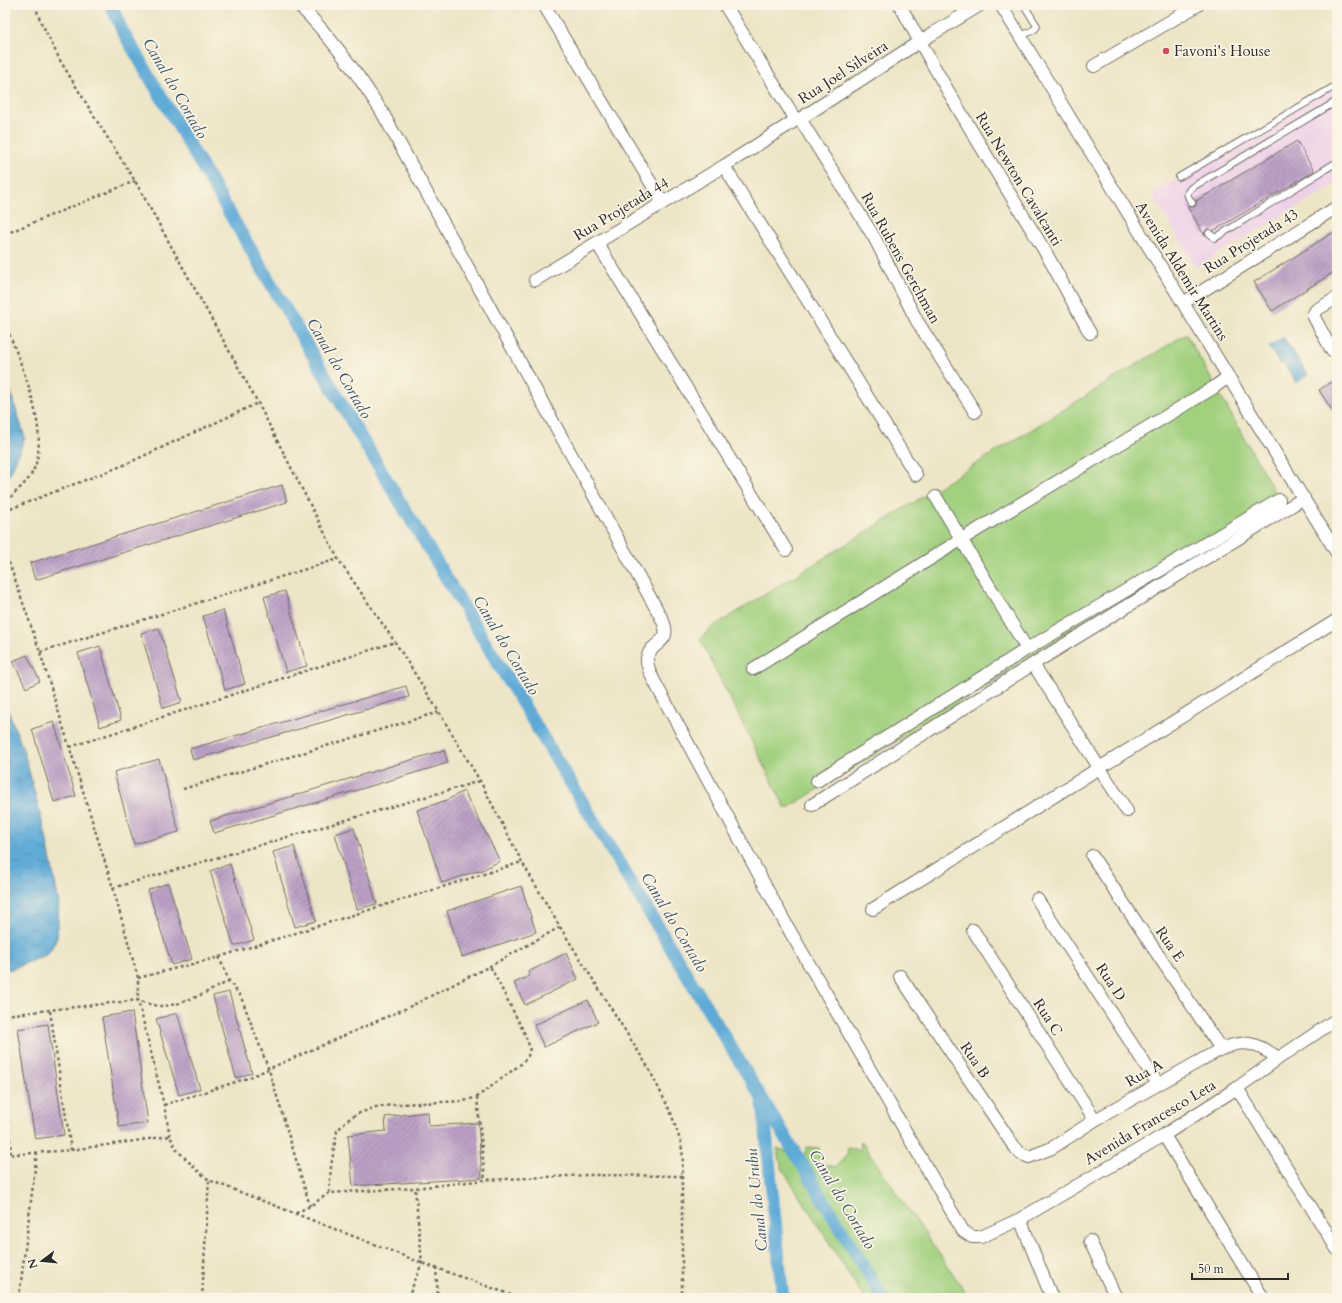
<svg xmlns="http://www.w3.org/2000/svg" width="1342" height="1303" viewBox="0 0 1342 1303" font-family="Cardo,serif">
	<style>
		.built { fill: #edd0e8 }
		.green { fill: #a1d07e; stroke: #667e54 }
		.water { fill: url(#water-ripples); stroke: #446b81 }
		.lines { fill: none; stroke-linecap: round; stroke-linejoin: round }
		.canal { stroke: #5eabd7; stroke-width: 13 }
		.building { fill: url(#building-hatch) }
		.service-casing { stroke: #6f6c61; stroke-width: 8 }
		.minor-casing { stroke: #6f6c61; stroke-width: 14 }
		.path { stroke: #6f6c61; stroke-width: 2.5; stroke-dasharray: 3 3; stroke-linecap: butt }
		.service { stroke: #fff; stroke-width: 6 }
		.minor { stroke: #fff; stroke-width: 12 }
		.poi-dot { fill: #d1495b; stroke: #fcf5e5; stroke-width: 1.5 }
		.labels { text-anchor: middle; stroke-width: 3.5; stroke-linejoin: round; paint-order: stroke }
		.poi-label { font-size: 15px; fill: #2b2b2b; stroke: #fcf5e5; text-anchor: start }
		.street-label { font-size: 15px; fill: #2b2b2b; stroke: #fcf5e5 }
		.water-label { font-size: 16px; font-style: italic; fill: #3d5867; stroke: #fcf5e5 }
	</style>
	<defs>
		<pattern id="water-ripples" width="26" height="14" patternUnits="userSpaceOnUse"><rect width="26" height="14" fill="#5eabd7"/><path d="M2 4q2-2 4 0t4 0M15 11q2-2 4 0t4 0" fill="none" stroke="#4e8baf"/></pattern>
		<pattern id="building-hatch" width="6" height="6" patternUnits="userSpaceOnUse"><rect width="6" height="6" fill="#bba1c6"/><path d="M-1 1l2-2M0 6l6-6M5 7l2-2" fill="none" stroke="#9883a1"/></pattern>
	</defs>
	<rect width="100%" height="100%" fill="#fcf5e5"/>
	<filter id="ink" filterUnits="userSpaceOnUse"><feTurbulence type="fractalNoise" baseFrequency=".025" numOctaves="2"/><feDisplacementMap in="SourceGraphic" scale="8" xChannelSelector="R" yChannelSelector="G"/><feConvolveMatrix kernelMatrix="1 2 1 2 8 2 1 2 1" color-interpolation-filters="sRGB"/></filter>
	<filter id="wash" filterUnits="userSpaceOnUse"><feTurbulence type="fractalNoise" baseFrequency=".012" numOctaves="4" result="noise"/><feDisplacementMap in="SourceGraphic" scale="16" xChannelSelector="R" yChannelSelector="G"/><feGaussianBlur stdDeviation="0.9" result="paint"/><feColorMatrix in="noise" values="0 0 0 0 0 0 0 0 0 0 0 0 0 0 0 0 0 1.4 0 .05"/><feComposite in="paint" operator="in"/></filter>
	<g filter="url(#wash)">
		<rect width="100%" height="100%" fill="#ede5c6"/>
		<path class="built" d="M1337,84V183L1196,267L1152,194Z"/>
		<path class="green" d="M1186,334L1282,505L786,809L700,639L714,626Z
			M861,1141L960,1284L968,1298H864L782,1168L777,1148L803,1157L807,1147L819,1148L820,1164L836,1167L847,1155L848,1147L860,1151Z"/>
		<path class="water" d="M1283,337L1308,375L1296,383L1283,362L1280,364L1269,347Z
			M5,374L25,438L10,474L5,478Z
			M5,702L24,752L46,836L59,903L57,938L48,954L12,969L5,970Z"/>
		<g class="lines">
			<path class="canal" d="M111,5L122,30L362,439L883,1298
				M763,1103L783,1298"/>
		</g>
		<g id="blocks">
			<path class="building" d="M1297,141L1314,171L1213,231L1210,229H1207L1205,232V236L1187,206L1194,207L1196,205V201Z
				M1337,230V270L1272,311L1254,282Z
				M1337,378V418L1319,390Z
				M282,485L287,502L35,580L30,563Z
				M285,591L307,666L286,672L264,597Z
				M223,610L245,684L225,690L203,616Z
				M159,628L182,702L163,708L141,633Z
				M100,646L121,720L100,727L78,653Z
				M27,655L40,681L26,688L13,661Z
				M406,686L409,697L193,760L190,749Z
				M54,722L76,796L54,802L32,729Z
				M444,750L448,763L214,833L210,821Z
				M159,759L179,832L134,844L114,772Z
				M464,791L500,861L478,872L477,871L442,883L417,810L447,800Z
				M354,828L377,904L357,909L335,834Z
				M294,846L316,921L295,927L273,852Z
				M230,864L254,940L234,946L210,871Z
				M168,883L192,959L172,965L148,890Z
				M521,886L536,932L462,957L447,911Z
				M566,953L578,979L525,1005L514,983L530,976L528,972Z
				M229,992L252,1073L236,1078L213,996Z
				M588,1000L598,1022L544,1047L534,1025Z
				M132,1012L148,1123L119,1127L102,1017Z
				M177,1013L200,1089L179,1095L156,1019Z
				M48,1024L64,1135L35,1139L18,1029Z
				M428,1112L429,1126L478,1123L482,1178L353,1186L348,1135L386,1131L385,1117Z"/>
		</g>
	</g>
	<g filter="url(#ink)">
		<use href="#blocks" fill-opacity="0" stroke="#6f6c61" stroke-width="1"/>
		<g class="lines">
			<g class="service-casing">
				<path id="service" d="M1020,37L1035,29L1037,26L1024,5
					M1179,177L1337,85
					M1192,203C1188,197 1185,194 1191,188L1337,101
					M1209,233L1215,238L1337,162"/>
			</g>
			<g class="minor-casing">
				<path id="minor" d="M299,5C331,37 358,74 382,112L662,619C674,645 651,640 647,658C646,666 651,673 653,679L787,926L963,1231L972,1237H981L1020,1219L1164,1135L1237,1088L1279,1058L1337,1019
					M544,5L663,203
					M725,5L796,120
					M900,5C944,88 994,168 1043,248C1059,276 1074,305 1090,333
					M1001,5L1183,303L1337,553
					M1094,66L1198,5
					M800,119L874,237L917,321L975,412
					M724,166L916,475
					M597,243L786,550
					M535,280L724,166L796,120L800,119L919,42L980,5
					M1337,298L1316,310L1313,315L1332,351L1337,352
					M1183,303L1337,207
					M936,497L1027,649
					M1033,664L1127,811
					M753,669L962,539L1213,388L1228,377
					M817,781L1027,649L1279,500
					M812,805L1033,664L1304,498
					M1092,856L1221,1049
					M1037,899L1158,1084
					M873,909L1337,620
					M973,930L1095,1120
					M900,976L1013,1145L1020,1153L1029,1157L1052,1148L1095,1120L1221,1049C1248,1038 1255,1044 1279,1058
					M1237,1088L1337,1249
					M1164,1135L1263,1298
					M1020,1219L1052,1298
					M1090,1241L1116,1298"/>
			</g>
			<path class="path" d="M35,5L40,20L61,62L97,121L135,181L258,403L338,559L395,642L439,712L480,781L522,862L560,927L648,1067L671,1113L681,1143L683,1157L682,1176V1298
				M5,234L135,181
				M5,323C20,363 56,439 29,478C22,487 12,495 5,503
				M5,511L124,465L258,403
				M5,551L40,652L113,888L138,978V1000L164,1105L170,1136
				M40,652L338,559
				M70,747L395,642
				M183,789L439,712
				M113,888L480,781
				M219,957L229,981L241,997L269,1070L310,1206
				M138,978L219,957L522,862
				M50,1011L71,1150
				M5,1015L138,1000C145,1003 154,1006 162,1006C181,1006 212,990 229,981
				M5,1073L11,1154
				M477,1097L485,1180
				M164,1105L248,1078L409,1007L490,966L560,927
				M5,1155L71,1150L170,1136L176,1149L197,1170L209,1180L422,1263L520,1298
				M329,1193L331,1167L337,1131L346,1121L357,1114L376,1107L400,1104L464,1101L477,1097L521,1064L528,1056L530,1048L524,1032L490,966
				M296,1213L310,1206L329,1193L415,1188L485,1180L589,1175L682,1176
				M436,1267L438,1298
				M19,1298L37,1152
				M202,1298L209,1180
				M408,1298L422,1263L415,1188"/>
			<use href="#service" class="service"/>
			<use href="#minor" class="minor"/>
		</g>
	</g>
	<circle class="poi-dot" cx="1166" cy="51" r="4"/>
	<g class="labels">
		<g class="poi-label">
			<text x="1174" y="56">Favoni's House</text>
		</g>
		<g class="street-label">
			<text transform="translate(843 72) rotate(-33)" y="5">Rua Joel Silveira</text>
			<text transform="translate(1019 179) rotate(59)" y="5">Rua Newton Cavalcanti</text>
			<text transform="translate(621 209) rotate(-31)" y="5">Rua Projetada 44</text>
			<text transform="translate(1251 241) rotate(-32)" y="5">Rua Projetada 43</text>
			<text transform="translate(901 258) rotate(61)" y="5">Rua Rubens Gerchman</text>
			<text transform="translate(1182 271) rotate(58)" y="5">Avenida Aldemir Martins</text>
			<text transform="translate(1170 944) rotate(56)" y="5">Rua E</text>
			<text transform="translate(1111 982) rotate(57)" y="5">Rua D</text>
			<text transform="translate(1048 1017) rotate(57)" y="5">Rua C</text>
			<text transform="translate(975 1060) rotate(56)" y="5">Rua B</text>
			<text transform="translate(1144 1073) rotate(-30)" y="5">Rua A</text>
			<text transform="translate(1150 1122) rotate(-31)" y="5">Avenida Francesco Leta</text>
		</g>
		<g class="water-label">
			<text transform="translate(176 88) rotate(60)" y="6">Canal do Cortado</text>
			<text transform="translate(340 368) rotate(60)" y="6">Canal do Cortado</text>
			<text transform="translate(507 645) rotate(59)" y="6">Canal do Cortado</text>
			<text transform="translate(675 922) rotate(59)" y="6">Canal do Cortado</text>
			<text transform="translate(843 1199) rotate(59)" y="6">Canal do Cortado</text>
			<text transform="translate(756 1200) rotate(-96)" y="6">Canal do Urubu</text>
		</g>
	</g>
	<rect width="1342" height="1303" fill="none" stroke="#fcf5e5" stroke-width="20"/>
	<g transform="translate(42 1261) rotate(254)" stroke="#fcf5e5" stroke-width="3" paint-order="stroke">
	<path d="M0-3L7 15L0 10L-7 15Z" fill="#2b2b2b"/>
	<text y="-6" font-size="11" font-weight="bold" text-anchor="middle" fill="#2b2b2b">N</text>
	</g>
	<path d="M1192 1273v6h96v-6" fill="none" stroke="#2b2b2b" stroke-width="2"/>
	<text x="1198" y="1273" font-size="12" fill="#2b2b2b" stroke="#fcf5e5" stroke-width="3" paint-order="stroke">50 m</text>
</svg>
